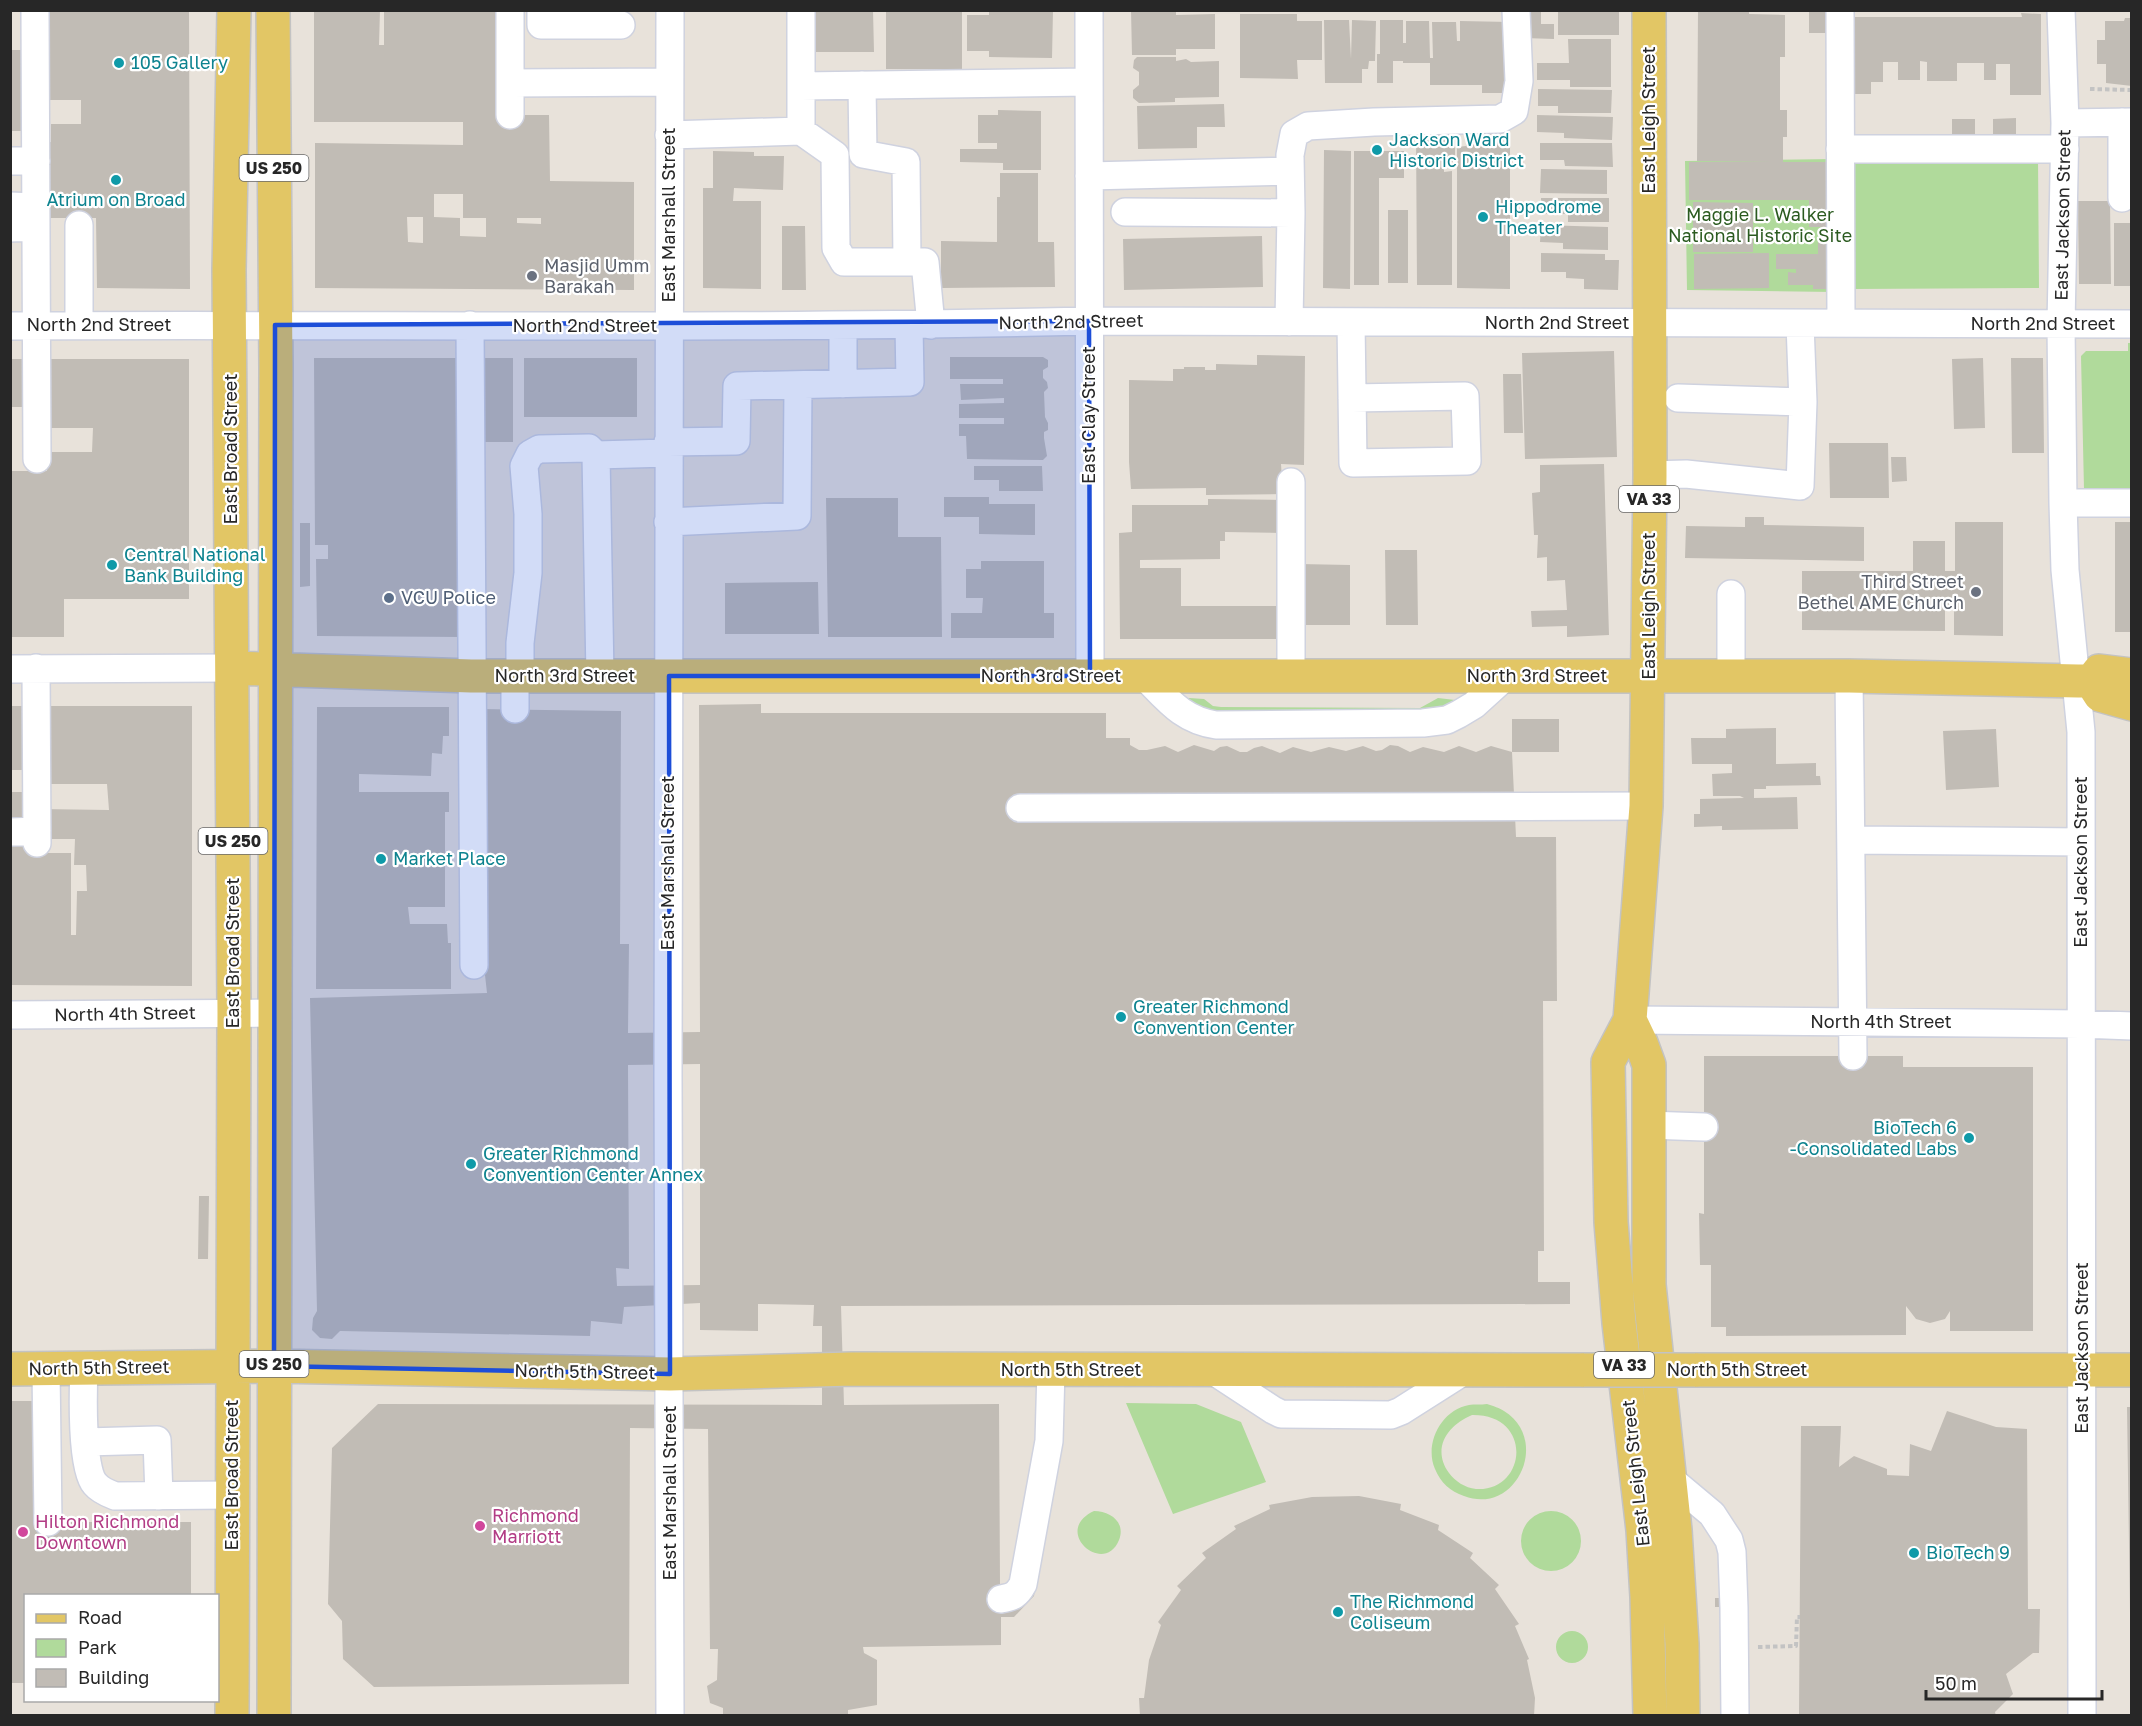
<svg xmlns="http://www.w3.org/2000/svg" width="2142" height="1726" viewBox="0 0 2142 1726" font-family="'Golos Text',sans-serif">
	<style>
		.green { fill: #b0da9b; fill-rule: evenodd }
		.building { fill: #c1bcb5; fill-rule: evenodd }
		.lines { fill: none; stroke-linecap: round; stroke-linejoin: round }
		.minor-casing { stroke: #cfd2df; stroke-width: 30 }
		.major-casing { stroke: #c3c3c3; stroke-width: 36 }
		.path { stroke: #c3c3c3; stroke-width: 4; stroke-dasharray: 4.5 3; stroke-linecap: butt }
		.minor { stroke: #fff; stroke-width: 27 }
		.major { stroke: #e2c665; stroke-width: 33 }
		.major-bridge-casing { stroke: #c3c3c3; stroke-width: 36; stroke-linecap: butt }
		.major-bridge { stroke: #e2c665; stroke-width: 33 }
		.marked { fill: #1d4ed8; fill-opacity: 0.2; stroke: #1d4ed8; stroke-width: 4.5; stroke-linejoin: round }
		.culture-dot { fill: #0f9aa8; stroke: #fff; stroke-width: 2 }
		.worship-dot { fill: #6b7280; stroke: #fff; stroke-width: 2 }
		.service-dot { fill: #5c6f8a; stroke: #fff; stroke-width: 2 }
		.hotel-dot { fill: #d1479c; stroke: #fff; stroke-width: 2 }
		.labels { text-anchor: middle; stroke-width: 4.5; stroke-linejoin: round; paint-order: stroke }
		.shield { fill: #fff; stroke: #686868; stroke-width: 1.5 }
		.shield-label { font-size: 16px; font-weight: bold; fill: #272727 }
		.culture-label { font-size: 18px; fill: #0d838f; stroke: #fff; text-anchor: start }
		.street-label { font-size: 18px; fill: #272727; stroke: #fff }
		.park-label { font-size: 18px; fill: #2b5b20; stroke: #fff }
		.worship-label { font-size: 18px; fill: #5b616d; stroke: #fff; text-anchor: start }
		.service-label { font-size: 18px; fill: #4e5e75; stroke: #fff; text-anchor: start }
		.hotel-label { font-size: 18px; fill: #b23c85; stroke: #fff; text-anchor: start }
	</style>
	<rect width="100%" height="100%" fill="#e8e2da"/>
	<path class="green" d="M2038,158L2039,288L1853,289L1852,159Z
		M1834,159V292L1687,290L1685,161Z
		M2128,343H2131V491L2084,489L2081,356L2086,351H2128Z
		M1189,698L1204,699L1213,706L1221,707L1420,708L1438,698L1455,700L1457,702L1447,713L1217,716L1185,699Z
		M1126,1403L1196,1404L1241,1422L1266,1482L1173,1514Z
		M1487,1404C1493,1406 1500,1408 1504,1411C1551,1440 1516,1516 1464,1496C1450,1491 1441,1483 1435,1469C1424,1444 1441,1410 1469,1405C1474,1404 1481,1405 1487,1404ZM1472,1415C1534,1414 1527,1492 1476,1489C1465,1488 1455,1481 1449,1473C1431,1448 1448,1425 1472,1415Z
		M1521 1541a30 30 0 1 1 60 0a30 30 0 1 1-60 0Z
		M1094,1511C1110,1511 1126,1522 1119,1540C1104,1577 1051,1531 1094,1511Z
		M1556 1647a16 16 0 1 1 32 0a16 16 0 1 1-32 0Z"/>
	<path class="building" d="M48,10H189L190,289L97,288L96,218H43V142H51V124H81V100H50Z
		M314,10H380L379,45H384V10H497L496,81L505,80V115H549L550,181L634,182V290L315,288V143L463,145V122H314ZM434,194H463V218H486V237L460,236V218L434,217ZM407,217H423V243L408,242ZM517,218H541V224L517,223Z
		M810,10H873L874,52H810Z
		M886,10H962V69H886Z
		M989,10H1053L1052,58L989,57V51H967V15H989Z
		M1131,10H1176V15L1215,14V49H1176V55H1132Z
		M1521,10H1541V24H1554V39L1520,38Z
		M1558,10H1619V35H1558Z
		M1698,10H1749V14L1785,15V57H1780V110H1787V137H1783V162H1834L1830,227H1809V200H1689V162H1771L1697,161Z
		M1809,10H1833V33H1809Z
		M2021,13L2041,14V95H2010V64H1996V80H1984V63H1957V81H1927V62L1920,61V80H1898V62H1883V82H1871V94H1850V17H2022Z
		M1240,14H1297V21H1322V60H1297L1298,79L1240,78Z
		M2125,18H2132V86L2106,83V64H2097V40H2105V21H2124Z
		M1324,20H1349L1351,59L1352,20L1376,21L1375,61H1369L1368,69H1362V83H1325Z
		M1380,20H1403V43H1406V21H1429L1430,58H1433L1432,22H1456L1457,41H1460V21L1510,22V93H1482V85H1430V63H1403V61H1393V83H1377V54H1380Z
		M1568,39H1611V87H1570V80H1537V63H1569Z
		M10,50H29V131H10Z
		M1137,57H1176V61L1186,59L1191,62L1219,61V97L1175,98V102L1139,103L1133,98V90L1139,85V72L1133,68L1134,60Z
		M1538,89L1612,90L1611,113H1558V106H1538Z
		M1224,104L1225,127H1197V148L1138,149L1137,106Z
		M998,110L1041,111V170H1003V163L960,162V149H997V143H978V115H998Z
		M1537,115L1613,117L1612,140L1564,138V133L1537,132Z
		M2016,118V138H1993V119Z
		M1952,119H1975V137H1952Z
		M1466,129H1503V145H1510V289L1457,288V147L1466,146Z
		M1416,131H1455V162H1444V172L1452,171V285H1417Z
		M1540,143H1612L1613,167L1565,166L1564,160H1540Z
		M1324,150L1351,151L1350,289L1323,288Z
		M713,151L754,152V156H784L783,190L734,188L733,201H761V289L703,288V188H713Z
		M1354,151H1404V178H1379V285H1354Z
		M1541,169L1607,170V194L1540,193Z
		M1000,173H1038V242H1054L1055,287L941,288V241L997,242V197H1000Z
		M1541,198H1609V222H1568V214H1541Z
		M2078,201H2110L2111,284H2079Z
		M1693,202L1753,203V252H1693Z
		M1388,210H1408V283H1388Z
		M2114,223H2132V286H2114Z
		M1541,225L1608,227V250L1563,249V243L1540,242Z
		M782,226H805L806,290H782Z
		M1262,236L1263,287L1124,290L1123,239Z
		M1818,242L1833,243V289H1813V285H1788V272L1796,273V269H1776V254H1818Z
		M1541,253L1605,254V260H1619L1618,290L1584,289V279L1566,278V272H1541Z
		M1769,253V288L1694,289V254Z
		M1614,351L1617,457L1525,459L1522,353Z
		M1257,355L1305,356L1304,465L1281,464L1283,494L1206,495V488L1131,489L1129,462V380L1173,381V369H1184V367H1205V370H1216V364L1257,365Z
		M950,357H1043L1048,360V367L1043,370V378L1047,382L1048,388L1044,392L1045,417L1048,423V430L1044,432V438L1047,456L1043,460L967,459L966,436H959V424H1004V418H959V404L1004,403V398L961,400L960,384H1003V379H950Z
		M314,358H463L461,637L317,636L316,559H328V545H315Z
		M474,358H513V442H474Z
		M524,358H637V417H524Z
		M1983,358L1985,428L1954,429L1952,359Z
		M2011,358H2043L2044,453H2012Z
		M10,359H25V407H10Z
		M51,359H189V599H64V637H10V471H47V452H92L93,428H51Z
		M1503,374H1521L1523,433H1504Z
		M1829,443H1888L1889,498H1830Z
		M1891,457H1906L1907,481L1892,482Z
		M1604,464L1609,635L1567,637V626L1532,627L1531,611L1567,610L1565,580L1547,581V557L1537,558L1538,535H1534L1532,493L1540,492V465Z
		M974,466H1042L1043,491H999V480H974Z
		M944,497H989V504H1035V535L979,534V517H944Z
		M826,498H898V537H941L942,637H828Z
		M1208,499L1284,500L1283,533L1225,532V541H1220V559L1140,560V568H1181V606H1285V639H1120L1119,533L1132,532V505H1208Z
		M1745,517H1764V525L1864,527V561L1685,558L1686,526L1745,527Z
		M1955,522H2003V636L1954,635V609H1945V631L1802,630V571H1913V541H1945V571H1955Z
		M2115,522H2132V632H2115Z
		M300,523H310V586L300,587Z
		M1385,550H1417L1418,625H1386Z
		M981,561H1044V613H1054V638H951V613H982L983,598H966V569H981Z
		M1299,564L1350,565V625H1299Z
		M818,582L819,634H725V583Z
		M761,704V713H1106V738H1130V745L1139,750H1147L1165,746L1178,752L1194,745L1214,751L1220,747L1227,746L1240,752H1247L1254,748L1262,746L1280,753L1293,747L1311,752L1329,747L1346,751L1363,746L1376,751L1382,750L1390,745L1398,746L1410,752L1423,747L1444,752L1459,746L1476,752L1491,746L1512,752L1516,837H1556L1557,1001H1543L1544,1251H1538V1282H1570V1304L841,1306L844,1405L999,1404L1000,1584L1015,1583L1060,1441L1034,1596L1014,1617H1001V1645L863,1647L864,1653L877,1660V1705L848,1710V1716H723V1708L710,1703L707,1686L717,1680L718,1649H710L708,1429L630,1428L629,1684L374,1687L343,1659L342,1621L328,1604L332,1448L378,1404L822,1405V1326H813L814,1305L758,1304V1331L700,1330V1303L624,1307L622,1324L591,1321L590,1336L340,1331L332,1339L320,1338L312,1330L313,1318L317,1311L310,998L487,993L484,966L480,709L621,711L620,944H629L628,1033L700,1032L699,705ZM700,1064V1285L617,1286L616,1268L629,1269L628,1065Z
		M10,706H32L33,770H10Z
		M41,706H192V986L10,985V846H33V853H71V935H76L77,891H87L86,865H74L75,839H39V809L109,810L107,784H40Z
		M317,707H449V736H443L442,754L432,753L431,776L359,774V792H449V812H445V907H408L410,924H447L448,943H451V989H316Z
		M1512,719H1559V752H1512Z
		M1776,728V764L1816,763V776H1820L1821,785L1766,786V789H1754V798L1797,797L1798,829L1722,830V826L1694,827V814H1700V799L1744,798L1740,796H1713L1712,774L1732,773V764H1692L1691,738H1726V729Z
		M1996,729L1999,787L1946,790L1943,731Z
		M10,792H31L32,819H10Z
		M1704,1056H1903V1067H2033V1331H1950V1311L1945,1319L1930,1323L1916,1319L1906,1306V1335L1726,1336V1327H1711V1265H1700L1699,1213L1704,1214Z
		M199,1196H209L208,1259H198Z
		M10,1401H35V1522H191V1596H26V1683H10Z
		M2127,1407H2132V1613H2130Z
		M1947,1411L1996,1427L2027,1429L2028,1609H2040L2039,1653H2033L2006,1674L2013,1694L1995,1712L1996,1716H1799L1801,1426H1841L1839,1467L1854,1456L1887,1469V1475L1909,1476L1910,1444L1931,1451Z
		M1359,1496L1401,1504L1400,1510L1439,1525L1438,1530L1473,1553L1470,1558L1499,1585L1495,1589L1519,1624L1515,1626L1529,1659L1527,1660L1535,1698L1534,1716H1140L1139,1698H1144L1149,1660L1161,1625L1158,1622L1181,1590L1177,1586L1206,1558L1202,1553L1236,1529L1234,1526L1270,1509L1269,1505L1312,1497Z
		M1715,1598H1725V1607H1715Z"/>
	<g class="lines">
		<g class="minor-casing">
			<path id="minor" d="M35,10L37,459
				M510,10V115
				M541,10V25H621
				M670,10L668,1077L670,1716
				M1089,10L1090,676
				M1840,10L1841,323
				M2061,10L2065,123L2061,325L2063,503L2065,570L2081,732L2082,1716
				M511,83L669,82
				M862,85L863,154L906,162L907,262
				M801,86L1089,82
				M2065,123L2132,122
				M801,131V10
				M669,135L801,131L835,155L836,248L844,262H925L931,325
				M1840,149H2065
				M10,161H36
				M1089,176L1290,171
				M2122,198V122
				M10,206L35,207
				M1125,212L1291,213
				M79,225V325
				M10,228L36,227
				M1289,322L1291,213L1290,155L1294,134L1308,126L1374,122L1500,119L1514,111L1519,81L1516,10
				M1351,322L1353,463L1467,461L1465,396L1352,398
				M470,325L474,965
				M843,325V384
				M10,326C370,324 729,330 1089,321L2132,324
				M1678,398L1803,402
				M668,442L736,441L737,386L910,382L909,325
				M596,455L668,453
				M1650,475L1686,474L1800,486L1803,402L1800,324
				M1291,482V676
				M2063,503H2132
				M668,522L797,516L798,385
				M1731,594V676
				M36,668L37,843
				M10,669L232,668
				M515,676V709
				M520,676V643L528,573V514L524,466L530,454L539,449L589,448L596,455L600,676
				M1144,676C1167,699 1182,720 1216,725L1423,723L1447,720L1459,714L1474,705L1506,676
				M1849,676L1853,1056
				M1020,808L1646,806
				M10,832L37,831
				M1851,840L2081,842
				M10,1015L275,1013
				M1630,1020L2081,1024L2132,1026
				M1648,1125L1704,1127
				M46,1369L48,1522
				M84,1369C83,1392 81,1469 95,1484C100,1490 107,1493 115,1496L231,1495
				M1212,1370L1273,1410L1281,1414L1391,1415L1401,1411L1464,1371
				M86,1442L157,1440L159,1496
				M1669,1478L1712,1514L1729,1540L1732,1552L1734,1608L1735,1716
				M1001,1599C1013,1597 1017,1595 1023,1584L1049,1441L1051,1370"/>
		</g>
		<g class="major-casing">
			<path id="major" d="M273,10L276,367L274,1716
				M1649,10L1650,475L1646,806L1630,1020L1608,1062L1611,1222L1619,1323L1643,1530L1647,1597L1650,1716
				M232,668L471,676H1849L2078,681H2091L2099,671L2132,675
				M2091,681L2100,695L2132,704
				M1630,1020L1641,1043L1649,1065V1285L1675,1530L1682,1644L1683,1716
				M10,1369L274,1366L670,1374L852,1369L1584,1370
				M1695,1370H2132
				M232,1716L234,1013L229,270L234,10"/>
		</g>
		<path class="path" d="M2090,89L2132,90
			M1758,1647L1796,1646L1797,1617H1800"/>
		<use href="#minor" class="minor"/>
		<use href="#major" class="major"/>
		<g class="major-bridge-casing">
			<path id="major-bridge" d="M1584,1370H1695"/>
		</g>
		<use href="#major-bridge" class="major-bridge"/>
	</g>
	<path class="marked" d="M1089,321L1090,676H669L670,1374L274,1366L275,325Z"/>
	<g class="culture-dot">
		<circle cx="119" cy="63" r="6"/>
		<circle cx="1377" cy="150" r="6"/>
		<circle cx="116" cy="180" r="6"/>
		<circle cx="1483" cy="217" r="6"/>
		<circle cx="112" cy="565" r="6"/>
		<circle cx="381" cy="859" r="6"/>
		<circle cx="1121" cy="1017" r="6"/>
		<circle cx="1969" cy="1138" r="6"/>
		<circle cx="471" cy="1164" r="6"/>
		<circle cx="1914" cy="1553" r="6"/>
		<circle cx="1338" cy="1612" r="6"/>
	</g>
	<g class="worship-dot">
		<circle cx="532" cy="276" r="6"/>
		<circle cx="1976" cy="592" r="6"/>
	</g>
	<circle class="service-dot" cx="389" cy="598" r="6"/>
	<g class="hotel-dot">
		<circle cx="480" cy="1526" r="6"/>
		<circle cx="23" cy="1532" r="6"/>
	</g>
	<g class="labels">
		<g class="shield">
			<rect x="239.5" y="155" width="69" height="26" rx="4.5"/>
			<rect x="1619" y="486" width="60" height="26" rx="4.5"/>
			<rect x="198.5" y="828" width="69" height="26" rx="4.5"/>
			<rect x="239.5" y="1351" width="69" height="26" rx="4.5"/>
			<rect x="1594" y="1352" width="60" height="26" rx="4.5"/>
		</g>
		<g class="shield-label">
			<text x="274" y="174">US 250</text>
			<text x="1649" y="505">VA 33</text>
			<text x="233" y="847">US 250</text>
			<text x="274" y="1370">US 250</text>
			<text x="1624" y="1371">VA 33</text>
		</g>
		<g class="culture-label">
			<text x="131" y="69">105 Gallery</text>
			<text x="1389" y="146">Jackson Ward<tspan x="1389" dy="21">Historic District</tspan></text>
			<text x="116" y="206" text-anchor="middle">Atrium on Broad</text>
			<text x="1495" y="213">Hippodrome<tspan x="1495" dy="21">Theater</tspan></text>
			<text x="124" y="561">Central National<tspan x="124" dy="21">Bank Building</tspan></text>
			<text x="393" y="865">Market Place</text>
			<text x="1133" y="1013">Greater Richmond<tspan x="1133" dy="21">Convention Center</tspan></text>
			<text x="1957" y="1134" text-anchor="end">BioTech 6<tspan x="1957" dy="21">-Consolidated Labs</tspan></text>
			<text x="483" y="1160">Greater Richmond<tspan x="483" dy="21">Convention Center Annex</tspan></text>
			<text x="1926" y="1559">BioTech 9</text>
			<text x="1350" y="1608">The Richmond<tspan x="1350" dy="21">Coliseum</tspan></text>
		</g>
		<g class="street-label">
			<text transform="translate(1649 120) rotate(-90)" y="6">East Leigh Street</text>
			<text transform="translate(669 215) rotate(-90)" y="6">East Marshall Street</text>
			<text transform="translate(2063 215) rotate(-89)" y="6">East Jackson Street</text>
			<text transform="translate(1071 322) rotate(-1)" y="6">North 2nd Street</text>
			<text x="1557" y="329">North 2nd Street</text>
			<text x="2043" y="330">North 2nd Street</text>
			<text x="99" y="331">North 2nd Street</text>
			<text x="585" y="332">North 2nd Street</text>
			<text transform="translate(1089 415) rotate(-90)" y="6">East Clay Street</text>
			<text transform="translate(231 449) rotate(-90)" y="6">East Broad Street</text>
			<text transform="translate(1649 606) rotate(-90)" y="6">East Leigh Street</text>
			<text x="565" y="682">North 3rd Street</text>
			<text x="1051" y="682">North 3rd Street</text>
			<text x="1537" y="682">North 3rd Street</text>
			<text transform="translate(2081 862) rotate(-90)" y="6">East Jackson Street</text>
			<text transform="translate(668 863) rotate(-90)" y="6">East Marshall Street</text>
			<text transform="translate(233 953) rotate(-90)" y="6">East Broad Street</text>
			<text transform="translate(125 1014) rotate(-1)" y="6">North 4th Street</text>
			<text x="1881" y="1028">North 4th Street</text>
			<text transform="translate(2082 1348) rotate(-90)" y="6">East Jackson Street</text>
			<text transform="translate(99 1368) rotate(-1)" y="6">North 5th Street</text>
			<text x="1071" y="1376">North 5th Street</text>
			<text x="1737" y="1376">North 5th Street</text>
			<text transform="translate(585 1372) rotate(1)" y="6">North 5th Street</text>
			<text transform="translate(1636 1473) rotate(-96)" y="6">East Leigh Street</text>
			<text transform="translate(232 1475) rotate(-90)" y="6">East Broad Street</text>
			<text transform="translate(670 1493) rotate(-90)" y="6">East Marshall Street</text>
		</g>
		<g class="park-label">
			<text x="1760" y="221">Maggie L. Walker<tspan x="1760" dy="21">National Historic Site</tspan></text>
		</g>
		<g class="worship-label">
			<text x="544" y="272">Masjid Umm<tspan x="544" dy="21">Barakah</tspan></text>
			<text x="1964" y="588" text-anchor="end">Third Street<tspan x="1964" dy="21">Bethel AME Church</tspan></text>
		</g>
		<g class="service-label">
			<text x="401" y="604">VCU Police</text>
		</g>
		<g class="hotel-label">
			<text x="492" y="1522">Richmond<tspan x="492" dy="21">Marriott</tspan></text>
			<text x="35" y="1528">Hilton Richmond<tspan x="35" dy="21">Downtown</tspan></text>
		</g>
	</g>
	<rect width="2142" height="1726" fill="none" stroke="#272727" stroke-width="24"/>
	<rect x="24" y="1594" width="195" height="108" fill="#ffffff" stroke="#a9a9a9" stroke-width="1.5"/>
	<rect x="36" y="1614" width="30" height="9" fill="#e2c665" stroke="#a9a9a9" stroke-width="1.5"/>
	<text x="78" y="1624" font-size="18" fill="#272727">Road</text>
	<rect x="36" y="1639" width="30" height="18" fill="#b0da9b" stroke="#a9a9a9" stroke-width="1.5"/>
	<text x="78" y="1654" font-size="18" fill="#272727">Park</text>
	<rect x="36" y="1669" width="30" height="18" fill="#c1bcb5" stroke="#a9a9a9" stroke-width="1.5"/>
	<text x="78" y="1684" font-size="18" fill="#272727">Building</text>
	<path d="M1926 1690v9h176v-9" fill="none" stroke="#272727" stroke-width="3"/>
	<text x="1935" y="1690" font-size="18" fill="#272727" stroke="#ffffff" stroke-width="4.5" paint-order="stroke">50 m</text>
</svg>
